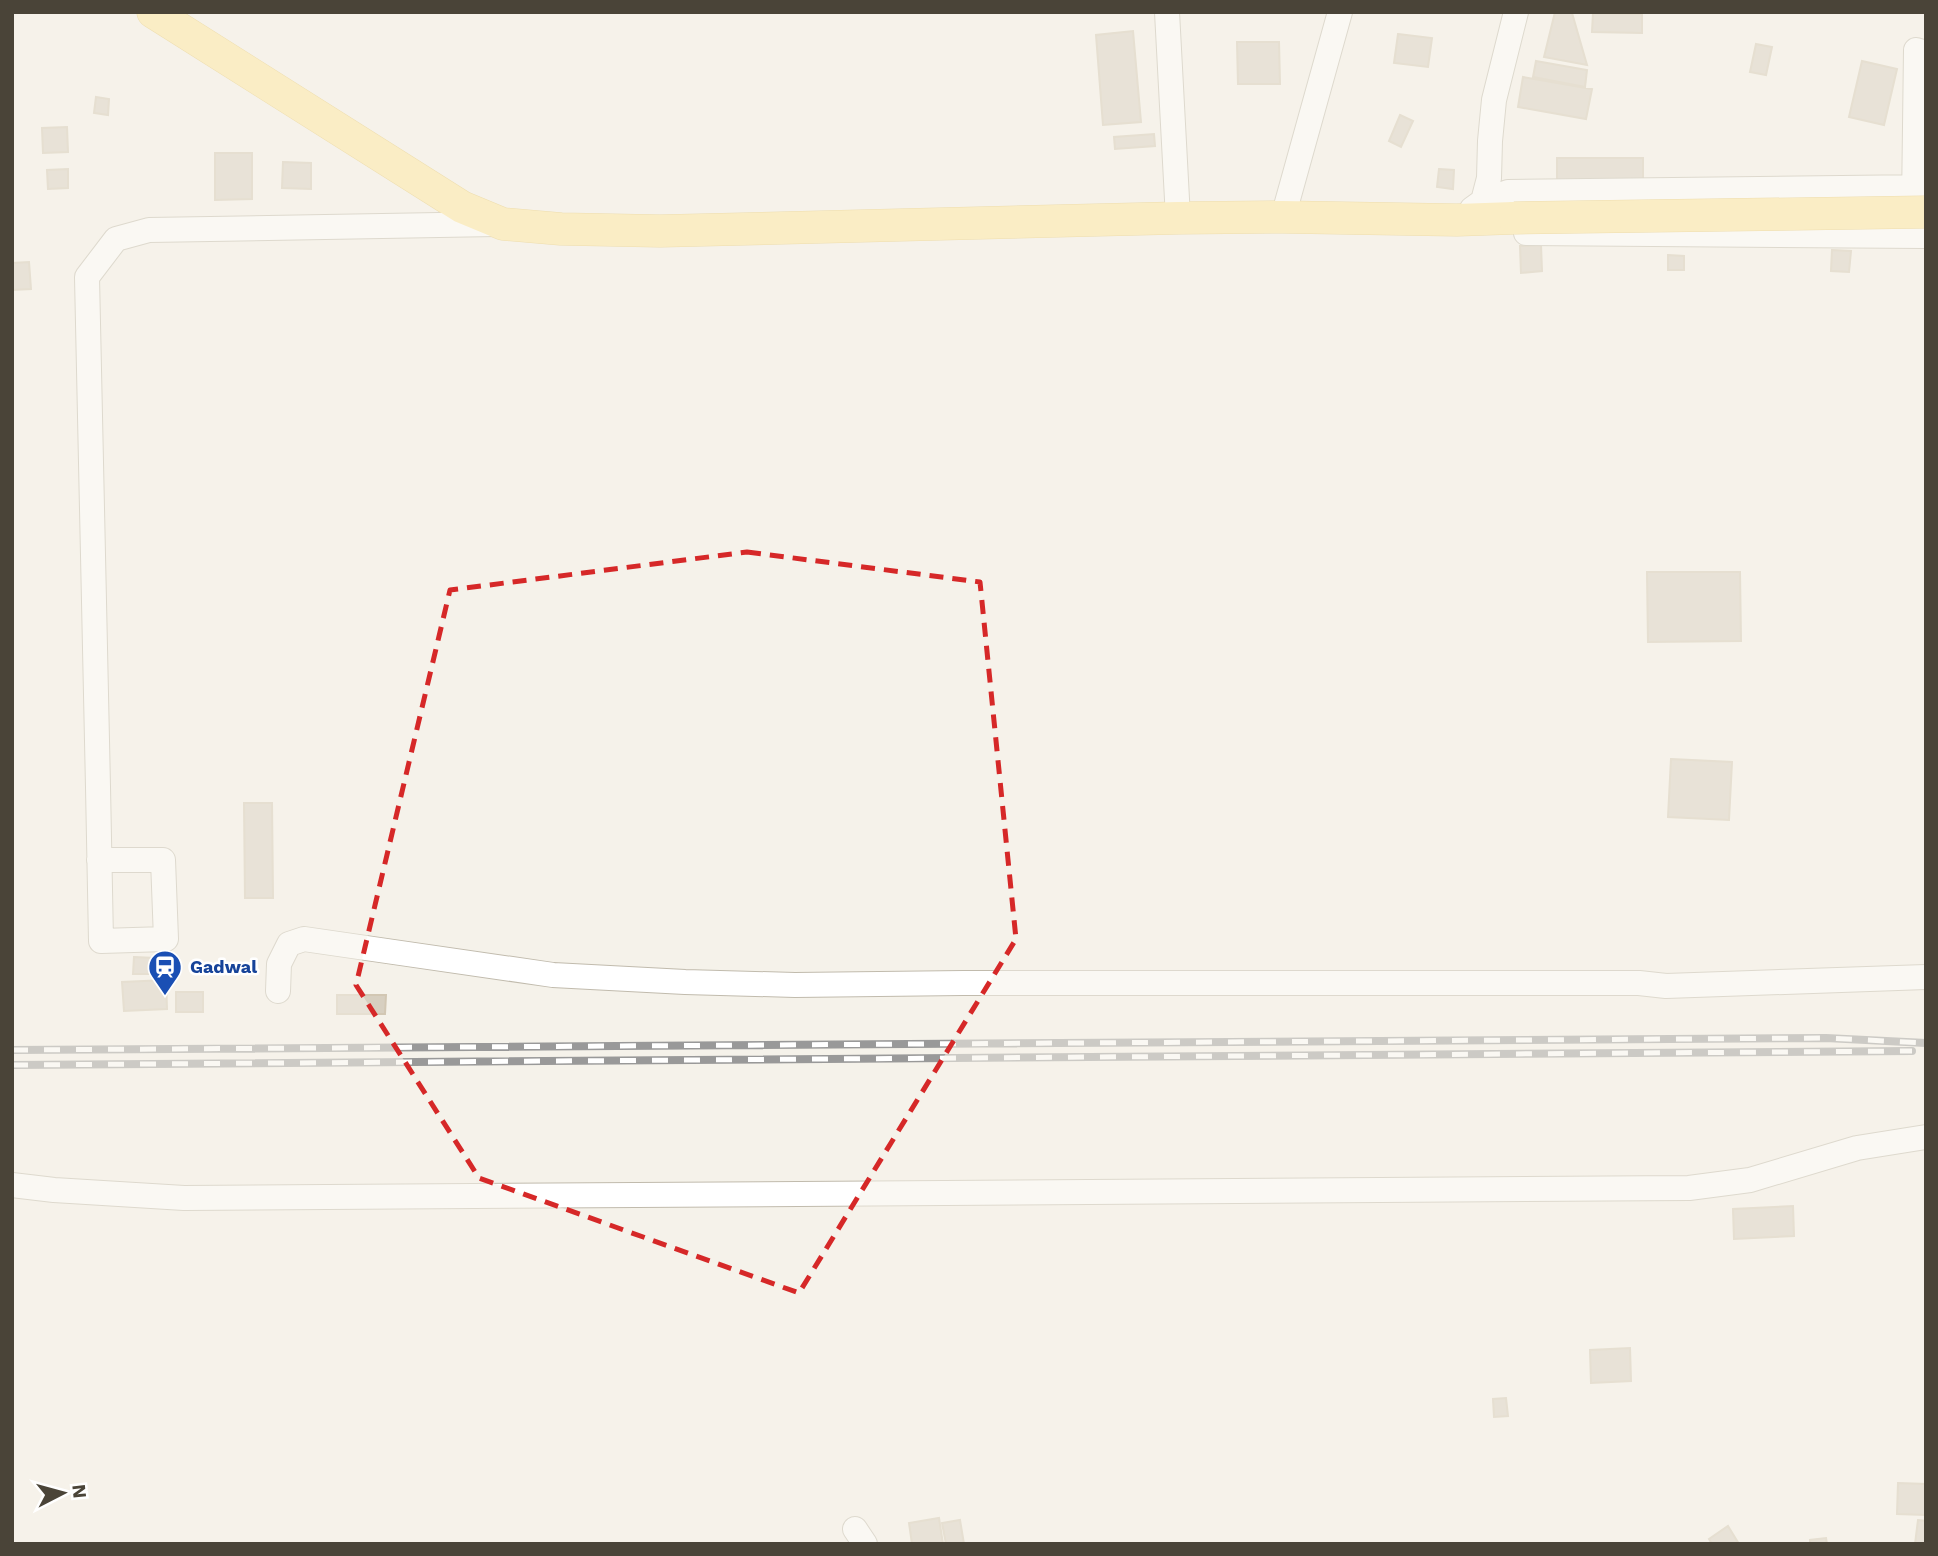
<svg xmlns="http://www.w3.org/2000/svg" width="1938" height="1556" viewBox="0 0 1938 1556" font-family="'Work Sans',sans-serif">
	<style>
		.building { fill: #d7cfc0; stroke: #d2c7b3; stroke-width: 2 }
		.lines { fill: none; stroke-linecap: round; stroke-linejoin: round }
		.minor-casing { stroke: #c1bbad; stroke-width: 26 }
		.major-casing { stroke: #e5c569; stroke-width: 33 }
		.minor { stroke: #fff; stroke-width: 24 }
		.major { stroke: #ffe69a; stroke-width: 32 }
		.rail-casing { stroke: #999; stroke-width: 8 }
		.rail { stroke: #fff; stroke-width: 5; stroke-dasharray: 16; stroke-linecap: butt }
		.major-bridge-casing { stroke: #e5c569; stroke-width: 33; stroke-linecap: butt }
		.major-bridge { stroke: #ffe69a; stroke-width: 32 }
		.marked { fill: none; stroke: #d62828; stroke-width: 5; stroke-dasharray: 14 9; stroke-linejoin: round }
		.labels { text-anchor: middle; stroke-width: 5; stroke-linejoin: round; paint-order: stroke }
		.transit-label { font-size: 18px; font-weight: bold; fill: #164399; stroke: #fff; text-anchor: start }
	</style>
	<rect width="100%" height="100%" fill="#f5f2ea"/>
	<path class="building" d="M1555,12L1572,13L1587,65L1544,57Z
		M1593,13L1642,14V33L1592,32Z
		M1133,31L1141,122L1103,125L1096,35Z
		M1398,34L1432,38L1428,67L1394,63Z
		M1237,42H1279L1280,84H1238Z
		M1756,44L1772,47L1766,75L1750,72Z
		M1536,61L1587,70L1585,87L1533,77Z
		M1862,61L1897,69L1884,125L1849,117Z
		M1523,77L1592,89L1586,119L1518,107Z
		M96,97L109,99L108,115L94,113Z
		M1400,115L1413,121L1401,147L1389,141Z
		M67,127L68,152L43,153L42,128Z
		M1154,134L1155,146L1115,149L1114,137Z
		M215,153H252V199L215,200Z
		M1557,158H1643V185H1557Z
		M283,162L311,163V189L282,188Z
		M68,169V188L48,189L47,170Z
		M1439,169L1454,170L1453,189L1437,187Z
		M1541,245L1542,271L1521,273L1520,246Z
		M1832,250L1851,251L1849,272L1831,271Z
		M1668,255L1684,256V270H1668Z
		M29,262L31,289L12,290V263Z
		M1647,572H1740L1741,641L1648,642Z
		M1671,759L1732,762L1729,820L1668,817Z
		M244,803H272L273,898H245Z
		M134,957L155,958L154,974H133Z
		M166,980L167,1009L124,1011L122,982Z
		M176,992H203V1012H176Z
		M337,995H386L385,1014H337Z
		M1793,1206L1794,1236L1734,1239L1733,1209Z
		M1630,1348L1631,1381L1591,1383L1590,1350Z
		M1506,1398L1508,1416L1494,1417L1493,1399Z
		M1898,1483L1926,1484V1515L1897,1514Z
		M939,1518L943,1544H912L909,1523Z
		M960,1520L964,1544H946L942,1523Z
		M1918,1520L1926,1521V1544H1915Z
		M1728,1526L1739,1544H1712L1709,1539Z
		M1826,1538L1827,1544H1810V1540Z"/>
	<g class="lines">
		<g class="minor-casing">
			<path id="minor" d="M1167,12L1178,218
				M1483,201L1508,192L1926,187
				M1914,204L1916,50L1926,53
				M1472,209L1483,201L1489,178L1490,141L1494,100L1516,12
				M1283,217L1340,12
				M1526,233L1926,236
				M99,860H163L166,939L101,941L98,787L87,277L116,239L149,230L496,224
				M278,991L279,964L289,944L304,939L553,975L685,982L795,985L963,983H1639L1666,986L1926,977
				M12,1185L54,1190L184,1198L1689,1188L1750,1180L1857,1148L1926,1137
				M855,1529L865,1544"/>
		</g>
		<g class="major-casing">
			<path id="major" d="M153,12L462,207L503,224L561,229L660,231L1178,218L1283,217L1457,220L1514,218"/>
		</g>
		<use href="#minor" class="minor"/>
		<use href="#major" class="major"/>
		<g class="rail-casing">
			<path id="rail" d="M12,1050L1826,1038L1926,1043
				M12,1065L1912,1051"/>
		</g>
		<use href="#rail" class="rail"/>
		<g class="major-bridge-casing">
			<path id="major-bridge" d="M1514,218L1926,212"/>
		</g>
		<use href="#major-bridge" class="major-bridge"/>
	</g>
	<path d="M0 0H1938V1556H0ZM747,552L980,582L1016,939L799,1293L479,1178L356,985L450,590Z" fill="#f5f2ea" fill-opacity=".55" fill-rule="evenodd"/>
	<path class="marked" d="M747,552L980,582L1016,939L799,1293L479,1178L356,985L450,590Z"/>
	<defs>
		<g id="station-pin" transform="scale(1.75)"><path d="M0 17L-7.5 6A9.5 9.5 0 1 1 7.5 6Z" fill="#1a4fb4" stroke="#fff"/><path d="M-3-6H3Q5-6 5-4V2Q5 4 3 4L4.5 6H3L1.5 4h-3L-3 6H-4.5L-3 4Q-5 4-5 2V-4Q-5-6-3-6ZM-3.5-4v3h7v-3ZM-3.5 1v1.5H-2V1ZM2 1v1.5H3.5V1Z" fill="#fff"/></g>
	</defs>
	<g fill-rule="evenodd">
		<use href="#station-pin" x="165" y="967"/>
	</g>
	<g class="labels">
		<g class="transit-label">
			<text x="190" y="973">Gadwal</text>
		</g>
	</g>
	<rect width="1938" height="1556" fill="none" stroke="#4a4438" stroke-width="28"/>
	<g transform="translate(63 1493) rotate(84)" stroke="#ffffff" stroke-width="5" paint-order="stroke">
	<path d="M0-5L12 26L0 18L-12 26Z" fill="#4a4438"/>
	<text y="-10" font-size="19" font-weight="bold" text-anchor="middle" fill="#4a4438">N</text>
	</g>
</svg>
